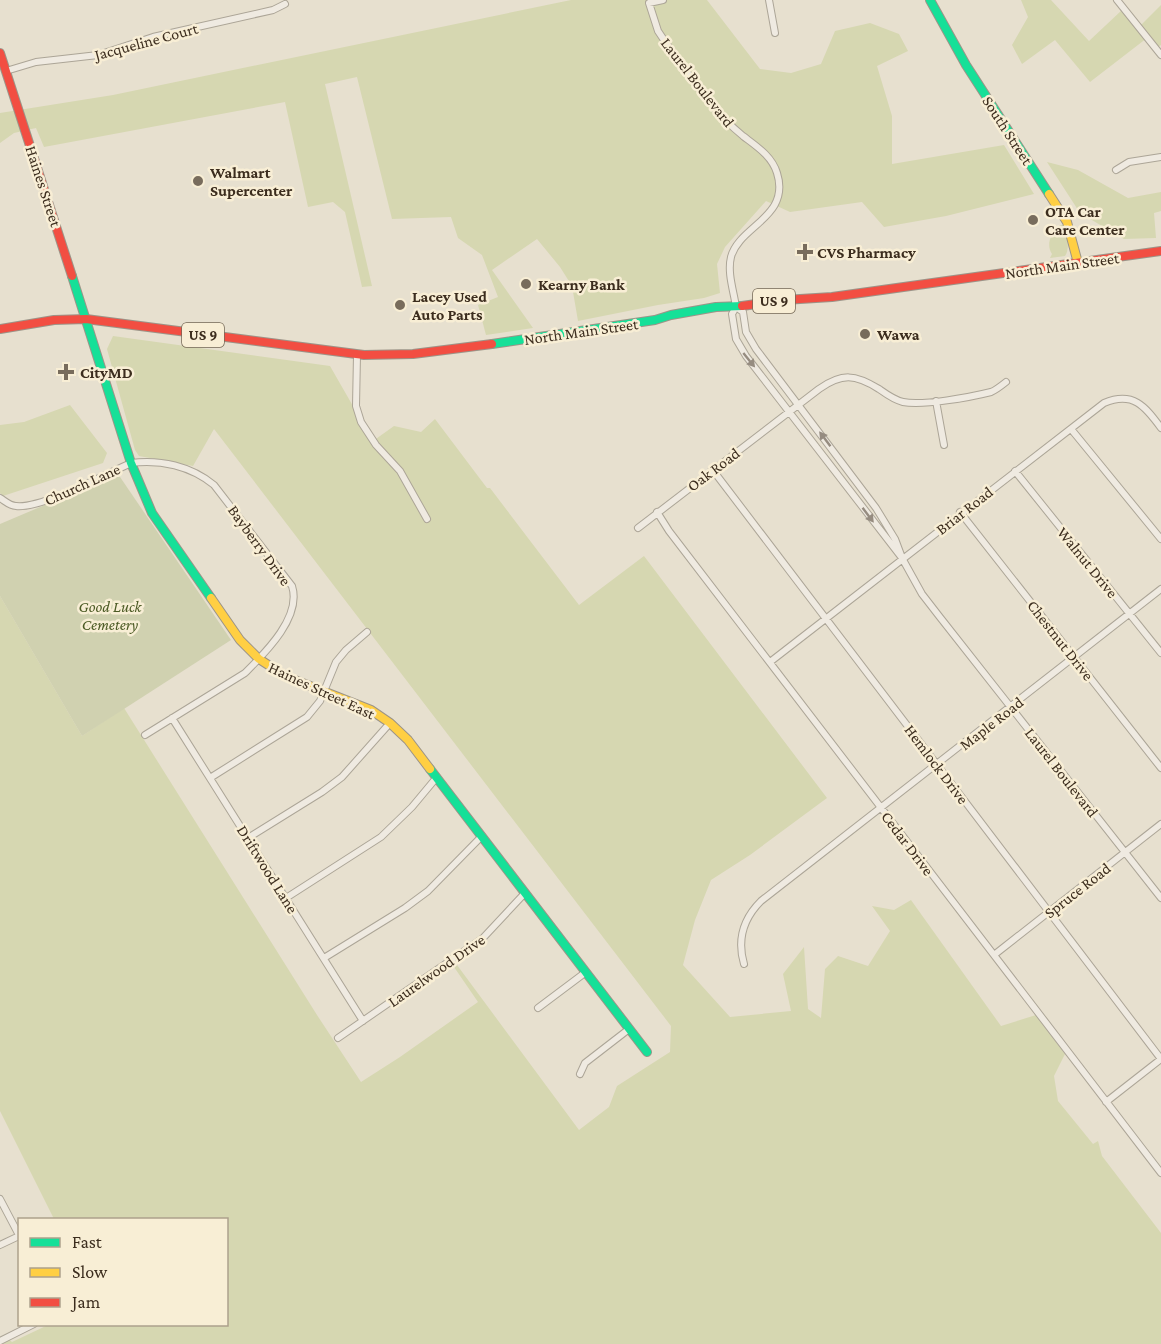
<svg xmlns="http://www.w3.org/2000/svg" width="1161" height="1344" viewBox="0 0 1161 1344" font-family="'Crimson Pro',serif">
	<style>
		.green { fill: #d6d7b1 }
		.cemetery { fill: #d0d1b0 }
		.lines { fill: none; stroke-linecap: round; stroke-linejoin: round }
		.street-casing { stroke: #aca597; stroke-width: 8 }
		.fast-casing { stroke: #9c9488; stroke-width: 10 }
		.slow-casing { stroke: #9c9488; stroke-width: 10 }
		.jam-casing { stroke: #9c9488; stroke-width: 10 }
		.street { stroke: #efeae1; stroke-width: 6 }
		.fast { stroke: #16e098; stroke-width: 8 }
		.slow { stroke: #ffcf43; stroke-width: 8 }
		.jam { stroke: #f24e42; stroke-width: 8 }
		.oneway { fill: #968c80 }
		.poi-dot { fill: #786c5c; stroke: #f8eed5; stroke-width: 2 }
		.labels { text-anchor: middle; stroke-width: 5; stroke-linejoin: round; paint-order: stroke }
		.shield { fill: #f8eed5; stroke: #746755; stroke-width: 1.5 }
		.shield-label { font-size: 15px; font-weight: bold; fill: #3c2d1e }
		.street-label { font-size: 16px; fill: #3c2d1e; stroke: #f8eed5 }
		.poi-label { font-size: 16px; font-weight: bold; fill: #3c2d1e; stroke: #f8eed5; text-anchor: start }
		.park-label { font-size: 16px; font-style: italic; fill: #4b5a24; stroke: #f8eed5 }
	</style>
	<rect width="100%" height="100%" fill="#e7e0cf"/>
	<path class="green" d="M571,0H707L760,69L791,73L821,64L835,31L870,23L899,34L908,51L877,66L892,116V164L1004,145L1034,194L946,216L884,227L862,202L790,212L766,201L725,247L717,264L720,293L704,298L658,305L578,321L572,286L560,267L537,239L492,270L533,328L486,335L478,305L498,297L482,255L458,238L451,217L392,219L357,77L325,84L372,286L362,287L345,212L333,202L308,207L285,102L44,147L36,128L14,133L0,143V113L113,95Z
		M1021,0H1051L1089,41L1122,10L1138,28L1161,5V45L1157,48L1147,38L1090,82L1055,40L1022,64L1012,45L1028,17Z
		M1047,162L1078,170L1128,198L1161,192V211L1154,213L1156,238L1124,239L1080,213Z
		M1060,225H1063C1066,234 1071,247 1065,256L1050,258L1052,254C1046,245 1050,234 1060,225Z
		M113,336L330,366L373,441L394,426L421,432L435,419L487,488H490L579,605L644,556L827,798L750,855L711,880L695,920L683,965L730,1017L791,1011L783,974L804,947L808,1009L821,1018L825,969L838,956L868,966L890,931L872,906L894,910L911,900L1001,1026L1036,1015L1065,1054L1054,1076L1058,1101L1093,1144L1098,1141L1102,1156L1161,1233V1344H0V1340L7,1338L12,1342L48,1325L226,1324V1220L54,1219L0,1111V596L82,736L124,708L317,1015L361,1082L400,1057L478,1002L454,967L457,965L579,1130L609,1107L617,1086L670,1052L671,1026L214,429L193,466L139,456L135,450L107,349Z
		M70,405L107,453L103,463L3,496L0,493V425L24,422Z"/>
	<path class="cemetery" d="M118,474L231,640L82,736L0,596V524Z"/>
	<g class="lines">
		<g class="street-casing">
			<path id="street" d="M663,0L649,3L658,31L664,40C688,73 711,110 743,136C756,146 772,156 777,173C791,217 739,226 731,257C727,273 734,292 736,307L743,312L746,332L756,349L876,508L895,539L901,555
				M769,0L775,33
				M1117,0L1161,55
				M6,71L36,62L98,55L153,37L273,10L285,4
				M1116,170L1129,162L1161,157
				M736,307L732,314L736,339L746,356L902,558L922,594L939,616L1161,898
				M357,355L356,406L361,422L376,445L400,471L427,519
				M936,401L944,445
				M1071,429L1161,539
				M712,469L1161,1059
				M1015,471L1161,653
				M0,498C5,501 10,506 16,506C41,509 106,474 131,463C160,459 191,466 214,485L292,586C302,617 265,653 245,673L145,735
				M657,512L669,531L1161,1173
				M960,512L1161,768
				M638,528L819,389C842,373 855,374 879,389C886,394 894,400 903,402C923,406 971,397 991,392C996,390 1001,386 1006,382
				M770,662L1104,403C1133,391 1145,406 1161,428
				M172,718L363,1021
				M210,778L307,717L320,701L336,662L346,650L367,632
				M248,838L322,792L342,777L390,723
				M286,898L381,837L412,807L437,777
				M994,955L1161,824
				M324,958L405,908L428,891L482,836
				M744,964C737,940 743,919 761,901L1161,589
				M538,1008L586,972
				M338,1038L483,938L525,893
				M580,1074L585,1063L629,1029
				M1106,1102L1161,1059
				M0,1199L20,1237
				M0,1245L19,1236
				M0,1341L34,1324"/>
		</g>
		<g class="fast-casing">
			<path id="fast" d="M930,0L966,65L1049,194
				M72,276L131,463L152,513L211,598
				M492,344L655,320L671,315L716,307L742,306
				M430,769L647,1052"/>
		</g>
		<g class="slow-casing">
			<path id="slow" d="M1049,194L1067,222L1078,263
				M211,598L240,640L259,659L287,677L371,710L390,723L408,740L430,769"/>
		</g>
		<g class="jam-casing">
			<path id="jam" d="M0,53L72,276
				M742,306L784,300L832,297L1161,251
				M0,329L54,320L86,319L364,355L413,354L492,344"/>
		</g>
		<use href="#street" class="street"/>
		<use href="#fast" class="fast"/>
		<use href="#slow" class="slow"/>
		<use href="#jam" class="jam"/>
	</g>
	<defs><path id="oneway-solid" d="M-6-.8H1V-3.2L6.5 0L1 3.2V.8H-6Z" transform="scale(1.5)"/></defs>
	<g class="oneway">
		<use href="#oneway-solid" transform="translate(749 360) rotate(51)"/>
		<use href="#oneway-solid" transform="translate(825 439) rotate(-127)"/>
		<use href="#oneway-solid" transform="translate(868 515) rotate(53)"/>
	</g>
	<g class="poi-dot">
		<circle cx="198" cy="181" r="6"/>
		<circle cx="1033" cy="220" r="6"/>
		<path d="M802 243h6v6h6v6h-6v6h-6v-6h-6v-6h6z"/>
		<circle cx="526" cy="284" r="6"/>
		<circle cx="400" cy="305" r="6"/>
		<circle cx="865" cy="334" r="6"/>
		<path d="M63 363h6v6h6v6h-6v6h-6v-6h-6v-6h6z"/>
	</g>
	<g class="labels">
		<g class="shield">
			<rect x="753" y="289" width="42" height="24" rx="4.5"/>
			<rect x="182" y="323" width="42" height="24" rx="4.5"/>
		</g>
		<g class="shield-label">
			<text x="774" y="306">US 9</text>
			<text x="203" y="340">US 9</text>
		</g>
		<g class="street-label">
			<text transform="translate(146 41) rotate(-15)" y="6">Jacqueline Court</text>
			<text transform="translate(698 82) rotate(52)" y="6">Laurel Boulevard</text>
			<text transform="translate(1008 130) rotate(57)" y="6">South Street</text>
			<text transform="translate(44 186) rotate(72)" y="6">Haines Street</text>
			<text transform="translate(1062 265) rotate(-8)" y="6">North Main Street</text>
			<text transform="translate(581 331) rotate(-8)" y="6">North Main Street</text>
			<text transform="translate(713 469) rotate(-37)" y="6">Oak Road</text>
			<text transform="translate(82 484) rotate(-24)" y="6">Church Lane</text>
			<text transform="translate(964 510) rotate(-38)" y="6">Briar Road</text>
			<text transform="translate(260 545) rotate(54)" y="6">Bayberry Drive</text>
			<text transform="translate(1088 562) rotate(51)" y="6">Walnut Drive</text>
			<text transform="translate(1061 640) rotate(52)" y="6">Chestnut Drive</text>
			<text transform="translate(322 690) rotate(25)" y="6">Haines Street East</text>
			<text transform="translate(991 723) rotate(-38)" y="6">Maple Road</text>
			<text transform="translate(937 764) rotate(53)" y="6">Hemlock Drive</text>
			<text transform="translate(1062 772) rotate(52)" y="6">Laurel Boulevard</text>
			<text transform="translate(908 843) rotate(53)" y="6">Cedar Drive</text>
			<text transform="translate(268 869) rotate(58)" y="6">Driftwood Lane</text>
			<text transform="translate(1077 890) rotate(-38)" y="6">Spruce Road</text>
			<text transform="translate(436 970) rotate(-35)" y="6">Laurelwood Drive</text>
		</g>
		<g class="poi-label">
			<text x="210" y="178">Walmart<tspan x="210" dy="18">Supercenter</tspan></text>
			<text x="1045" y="217">OTA Car<tspan x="1045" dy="18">Care Center</tspan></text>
			<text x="817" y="258">CVS Pharmacy</text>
			<text x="538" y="290">Kearny Bank</text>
			<text x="412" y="302">Lacey Used<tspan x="412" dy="18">Auto Parts</tspan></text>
			<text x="877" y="340">Wawa</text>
			<text x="80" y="378">CityMD</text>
		</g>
		<g class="park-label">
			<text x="110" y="612">Good Luck<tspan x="110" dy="18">Cemetery</tspan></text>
		</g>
	</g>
	<rect x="18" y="1218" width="210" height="108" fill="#f8eed5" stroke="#ada18c" stroke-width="1.5"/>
	<rect x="30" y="1238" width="30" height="9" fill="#16e098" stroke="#ada18c" stroke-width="1.5"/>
	<text x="72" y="1248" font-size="18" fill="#3c2d1e">Fast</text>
	<rect x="30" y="1268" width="30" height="9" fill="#ffcf43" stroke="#ada18c" stroke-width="1.5"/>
	<text x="72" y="1278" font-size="18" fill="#3c2d1e">Slow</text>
	<rect x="30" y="1298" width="30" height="9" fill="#f24e42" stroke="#ada18c" stroke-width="1.5"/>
	<text x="72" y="1308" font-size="18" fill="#3c2d1e">Jam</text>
</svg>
